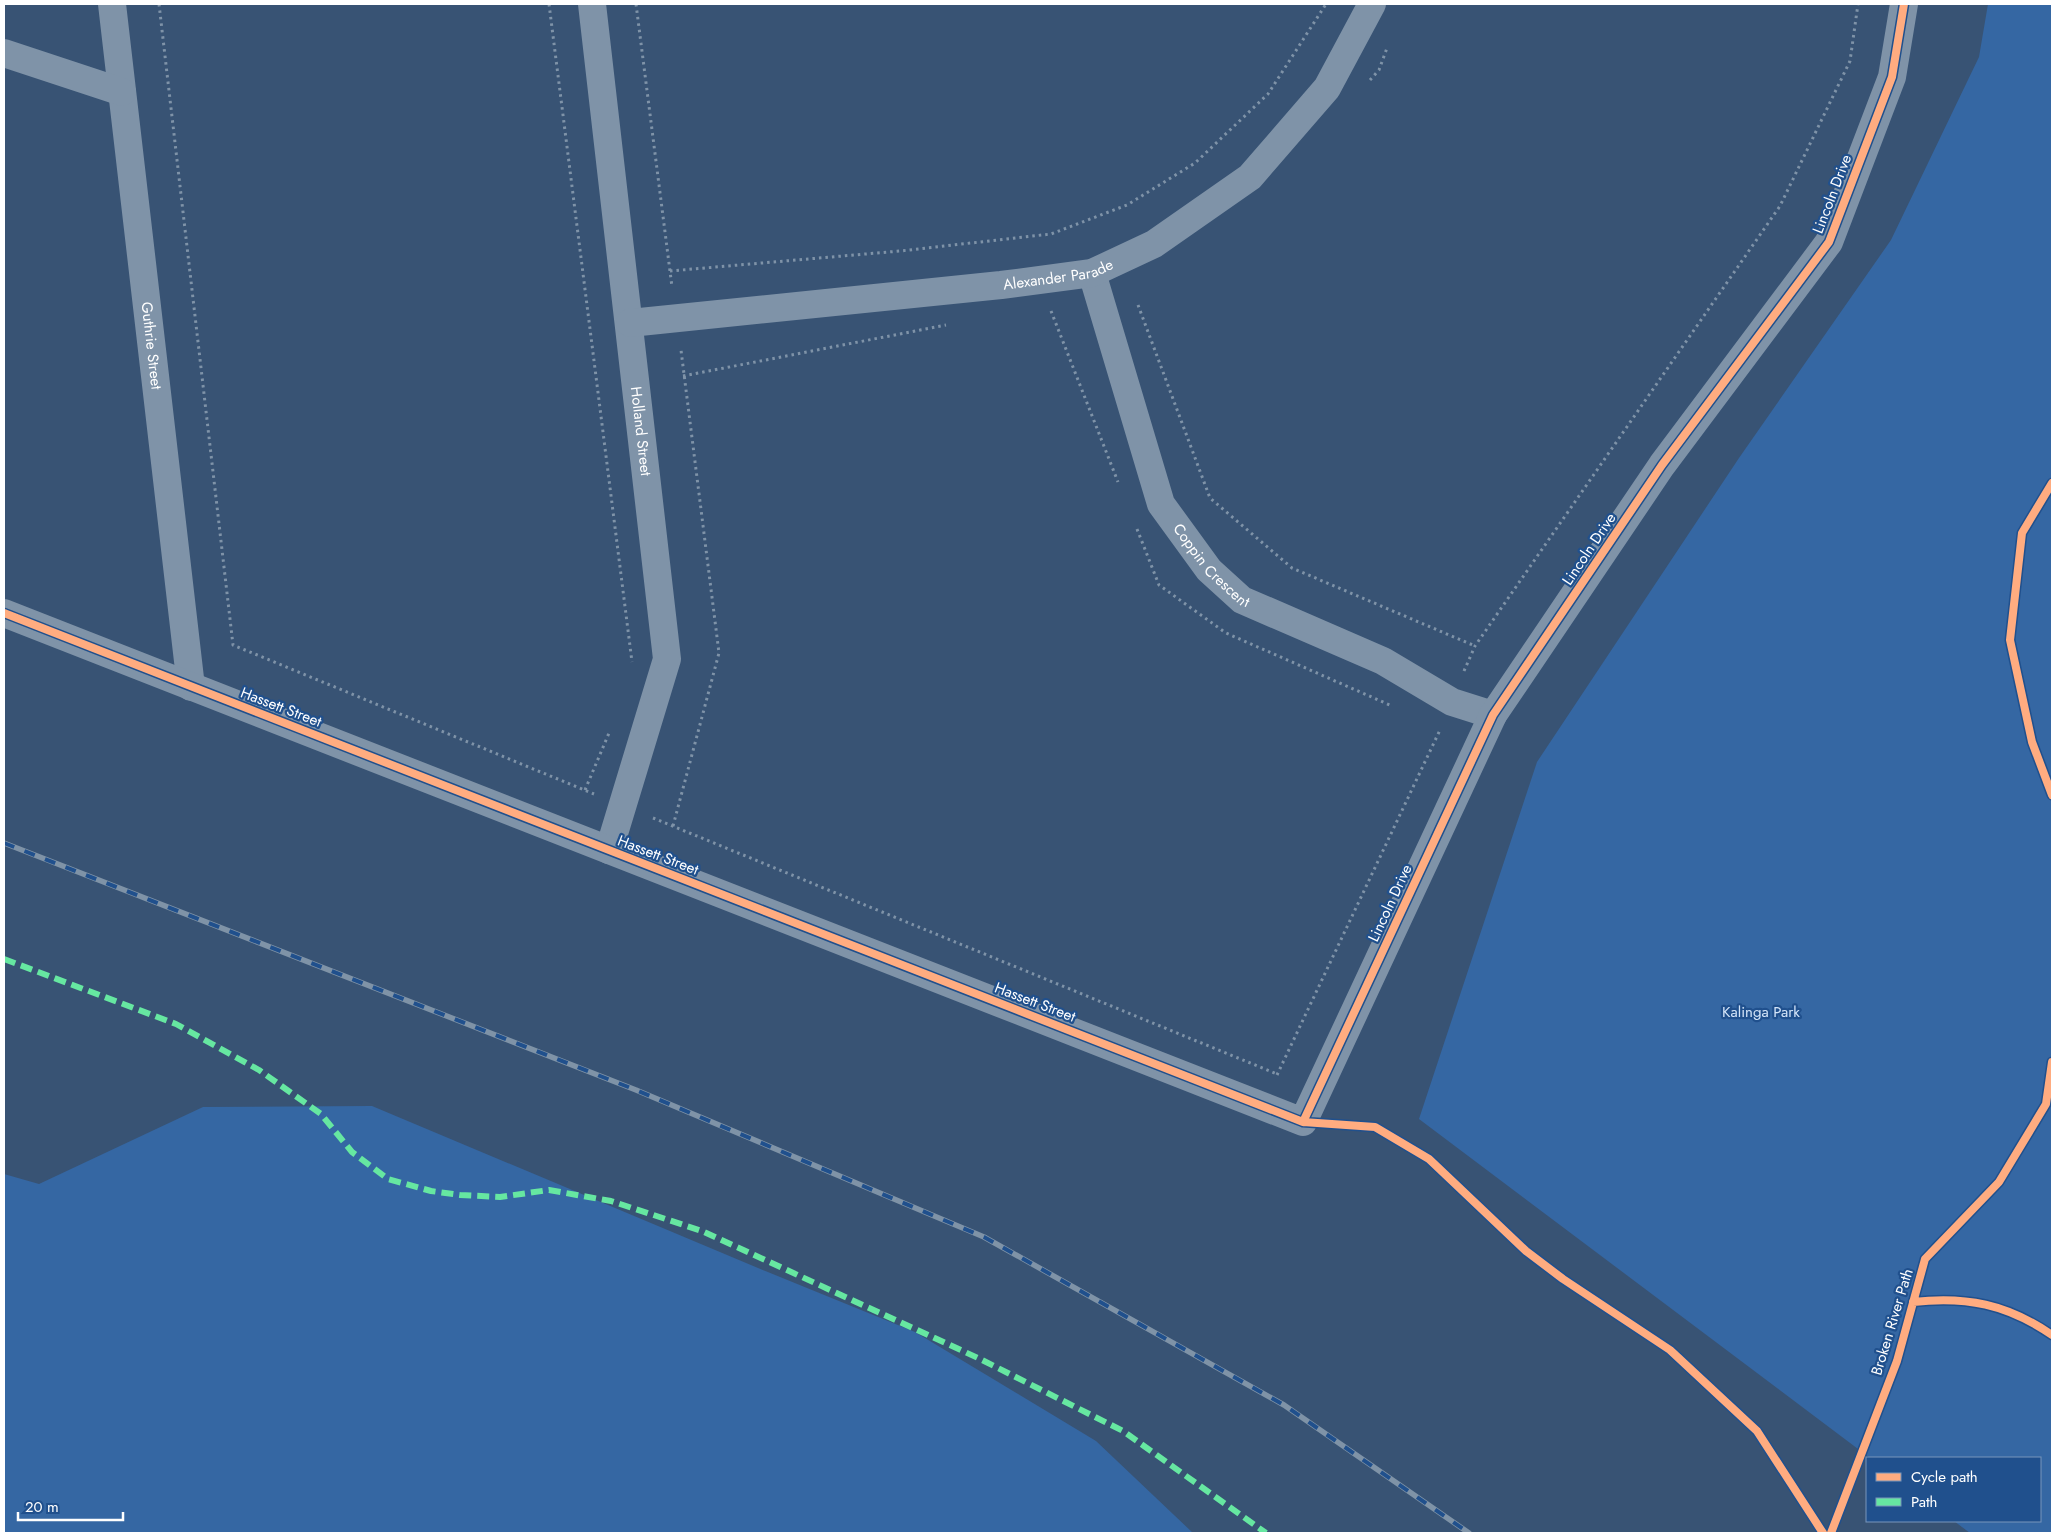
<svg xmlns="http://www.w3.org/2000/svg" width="2056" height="1537" viewBox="0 0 2056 1537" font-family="Jost,sans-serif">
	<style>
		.green { fill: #3567a3 }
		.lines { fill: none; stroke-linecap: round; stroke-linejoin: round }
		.path { stroke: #7f93a8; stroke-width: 3; stroke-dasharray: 2.5 4; stroke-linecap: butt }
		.minor { stroke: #7f93a8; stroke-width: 28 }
		.rail-casing { stroke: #7f93a7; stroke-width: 5.5 }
		.rail { stroke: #20508d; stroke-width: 4; stroke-dasharray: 11; stroke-linecap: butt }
		.quiet { stroke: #66e7a1; stroke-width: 6; stroke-dasharray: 12 6; stroke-linecap: butt }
		.cycleway-casing { stroke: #20508d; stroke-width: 11 }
		.cycleway { stroke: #ffac80; stroke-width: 8 }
		.labels { text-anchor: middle; stroke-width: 4.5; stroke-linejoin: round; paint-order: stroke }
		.street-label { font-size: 15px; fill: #fff; stroke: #20508d }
		.park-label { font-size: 15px; fill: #d4e5f9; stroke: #20508d }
	</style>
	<rect width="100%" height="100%" fill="#385374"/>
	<path class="green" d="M1988,4H2052V1533H1970L1954,1521H2040V1458H1870L1419,1119L1537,762L1739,458L1891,240L1979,57Z
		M372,1106L758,1268L915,1332L1096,1441L1193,1533H4V1174L39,1184L203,1107Z"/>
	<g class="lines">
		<path class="path" d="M159,4L233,645L594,794
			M549,4L632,662
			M636,4L672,287
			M1370,80L1379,70L1387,48
			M670,271L900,251L1051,234L1127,205L1195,163L1268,94L1326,4
			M1138,305L1210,498L1292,568L1475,646
			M1051,311L1118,482
			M683,376L946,325
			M1137,529L1159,585L1226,633L1392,706
			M1464,671L1475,646L1780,206L1850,61L1858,4
			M585,790L609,733
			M653,818L1277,1074
			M673,826L719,653L681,350
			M1277,1075L1440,730"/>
		<g class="minor">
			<path id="s1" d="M112,4L191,687"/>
			<path id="s2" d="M592,4L667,659L609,850"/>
			<path d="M4,53L122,92"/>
			<path id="s3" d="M1092,273L1161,504L1209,570L1242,600L1383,661L1452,702L1493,715"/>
			<path id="s4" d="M630,323L1001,285L1092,273L1154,244L1250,177L1327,88L1372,4"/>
			<path d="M4,613L1303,1122L1493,715L1662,465L1829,242L1892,77L1904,4"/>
		</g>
		<g class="rail-casing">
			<path id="rail" d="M4,843L636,1090L984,1237L1284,1405L1469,1533"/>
		</g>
		<use href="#rail" class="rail"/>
		<path class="quiet" d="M4,959L176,1024L259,1070L321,1114L352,1152L388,1179L431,1191L460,1195L500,1197L549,1190L611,1201L702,1231L978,1358L1123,1431L1266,1533"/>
		<g class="cycleway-casing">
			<path id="cycleway" d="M2052,483L2022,533L2010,640L2032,742L2052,795
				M4,613L1303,1122L1375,1127L1429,1159L1526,1251L1563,1279L1670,1350L1757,1431L1823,1533
				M1303,1122L1493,715L1662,465L1829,242L1892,77L1904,4
				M1913,1302C1966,1296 2007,1304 2052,1335
				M1831,1533L1897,1361L1925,1259L1999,1182L2046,1104L2052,1062"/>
		</g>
		<use href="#cycleway" class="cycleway"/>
	</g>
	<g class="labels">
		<g class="street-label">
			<text transform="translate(1832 194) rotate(-69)" y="5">Lincoln Drive</text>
			<text dy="5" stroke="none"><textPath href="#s4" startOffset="431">Alexander Parade</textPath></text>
			<text dy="5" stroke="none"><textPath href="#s1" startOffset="344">Guthrie Street</textPath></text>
			<text dy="5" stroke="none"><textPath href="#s2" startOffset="430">Holland Street</textPath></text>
			<text transform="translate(1589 549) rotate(-56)" y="5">Lincoln Drive</text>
			<text dy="5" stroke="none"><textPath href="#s3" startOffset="321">Coppin Crescent</textPath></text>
			<text transform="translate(281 707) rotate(21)" y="5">Hassett Street</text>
			<text transform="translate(658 855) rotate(21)" y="5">Hassett Street</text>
			<text transform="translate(1390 903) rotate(-65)" y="5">Lincoln Drive</text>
			<text transform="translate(1035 1002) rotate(21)" y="5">Hassett Street</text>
			<text transform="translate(1892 1322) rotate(-73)" y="5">Broken River Path</text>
		</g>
		<g class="park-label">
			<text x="1761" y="1017">Kalinga Park</text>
		</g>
	</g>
	<rect width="2056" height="1537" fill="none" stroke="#ffffff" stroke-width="10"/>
	<rect x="1866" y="1457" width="175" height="65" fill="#20508d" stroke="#7996bb"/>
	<rect x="1876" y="1473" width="25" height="8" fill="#ffac80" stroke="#7996bb"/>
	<text x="1911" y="1482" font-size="15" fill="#ffffff">Cycle path</text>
	<rect x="1876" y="1498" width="25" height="8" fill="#66e7a1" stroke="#7996bb"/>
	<text x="1911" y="1507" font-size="15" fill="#ffffff">Path</text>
	<path d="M18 1512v8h105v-8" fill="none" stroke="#ffffff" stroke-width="2.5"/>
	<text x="25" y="1512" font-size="15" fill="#ffffff" stroke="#20508d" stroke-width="4" paint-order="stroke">20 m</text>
</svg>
